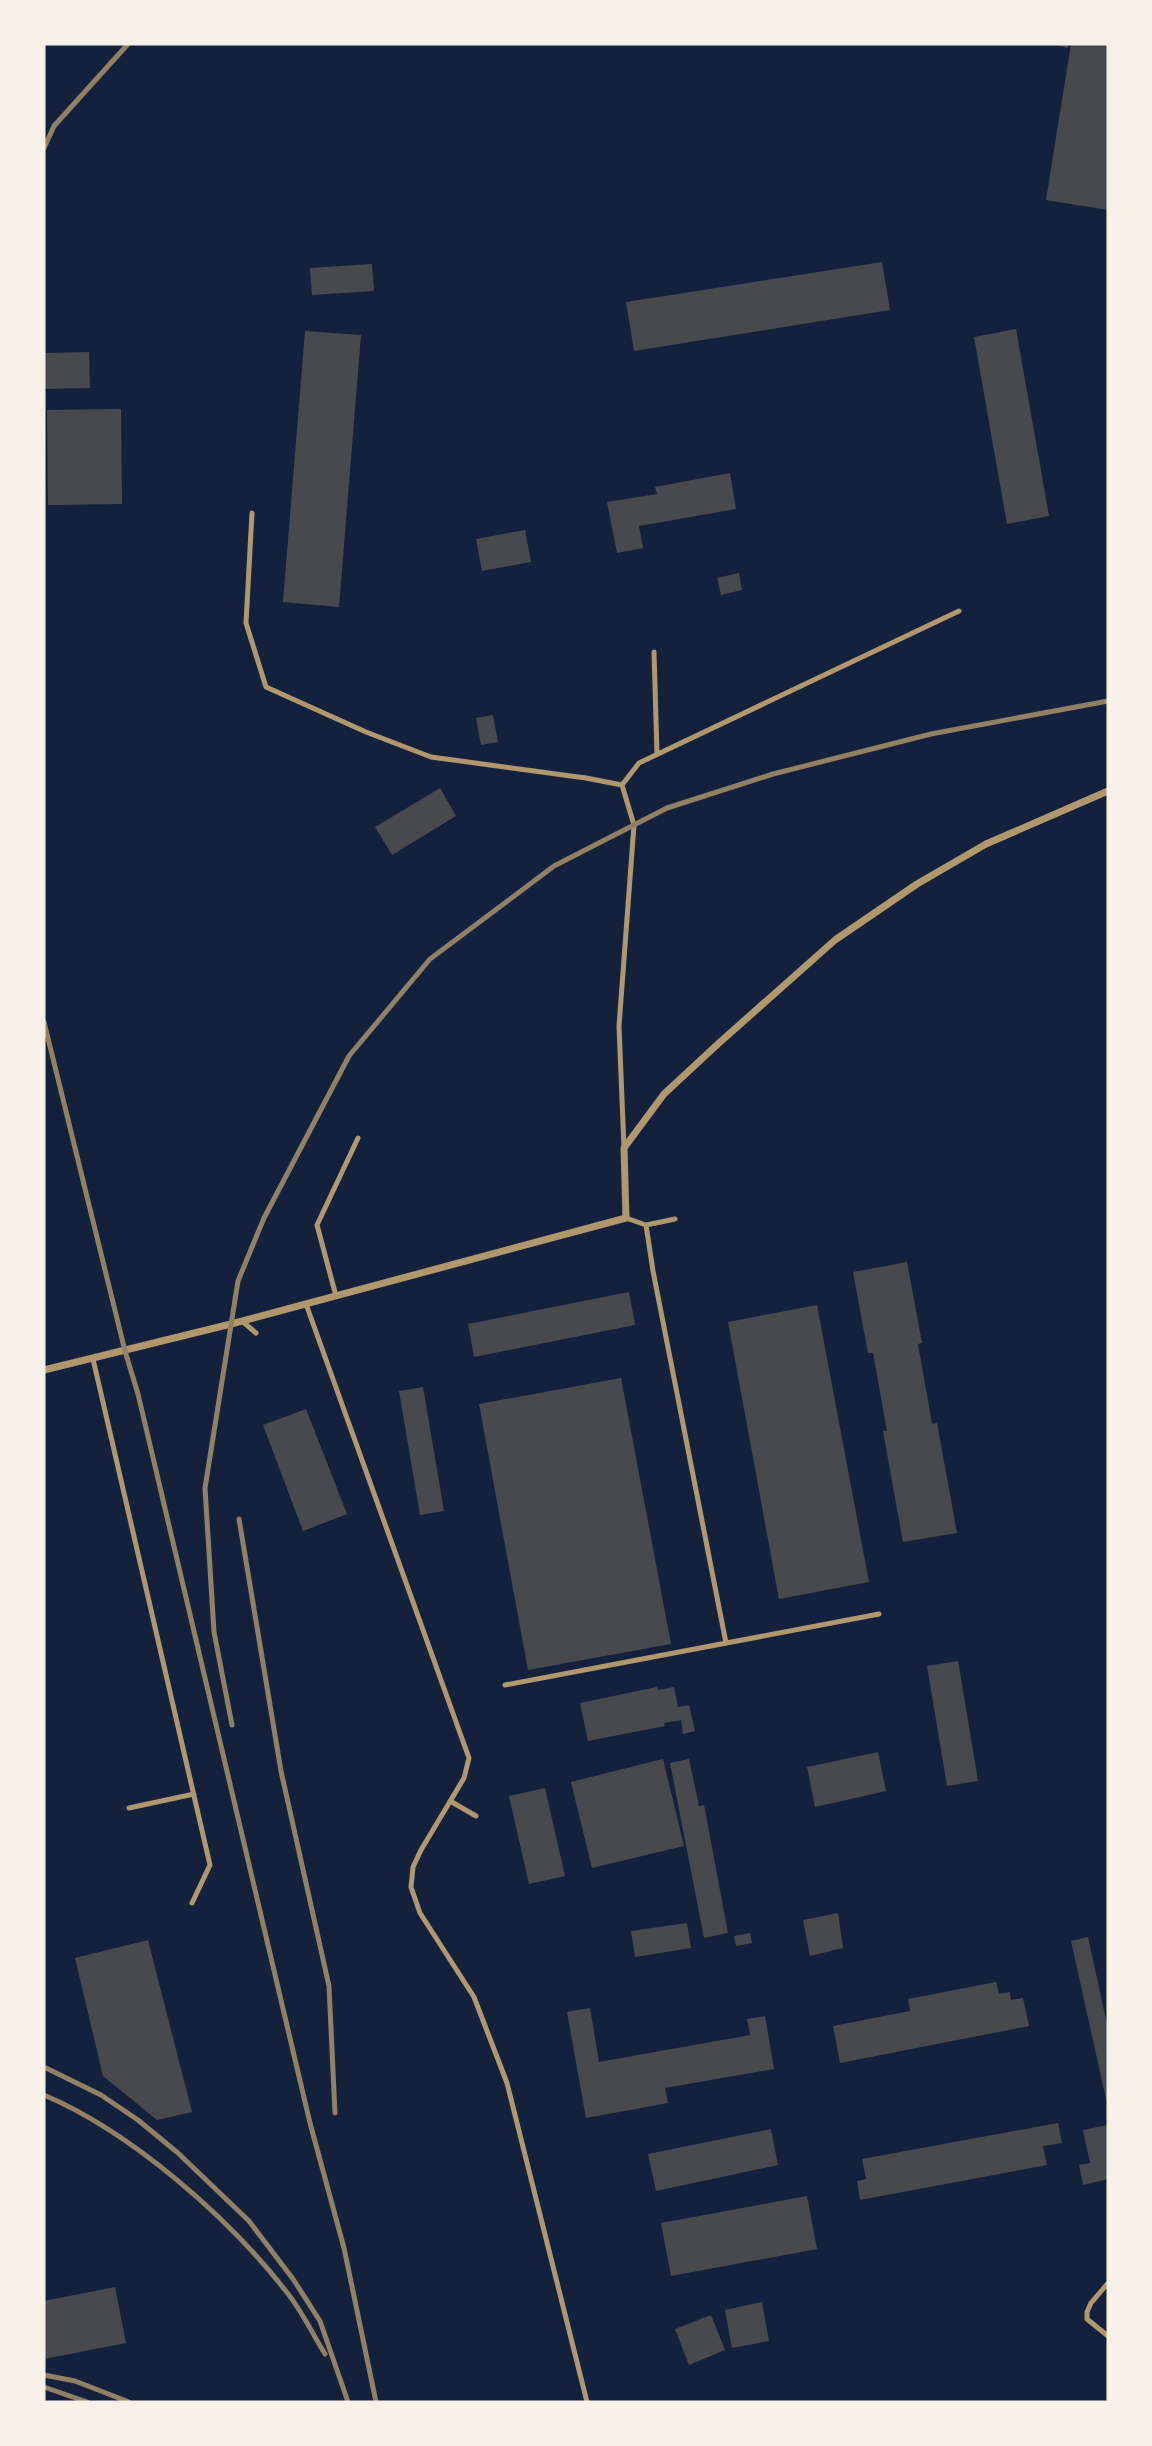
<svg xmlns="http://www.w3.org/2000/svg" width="1152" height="2446" viewBox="0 0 1152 2446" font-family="'IBM Plex Sans',sans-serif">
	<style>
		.building { fill: #48494c }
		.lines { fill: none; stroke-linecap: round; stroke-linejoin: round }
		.service { stroke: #b1986c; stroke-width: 5 }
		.minor { stroke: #b1986c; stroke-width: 7 }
		.rail { stroke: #918062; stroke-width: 5 }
	</style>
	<rect width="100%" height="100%" fill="#14213d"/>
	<path class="building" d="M1051,44H1068V48Z
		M1071,44H1108V210L1046,200Z
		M882,262L890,310L634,351L626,302Z
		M372,264L374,291L312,295L310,268Z
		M1016,329L1049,516L1007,524L974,337Z
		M305,331L361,335L339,607L283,602Z
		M89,352L90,388L44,389V353Z
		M121,409L122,504L48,505L47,410Z
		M730,473L736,509L639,526L643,548L617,553L607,502L657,494L655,487Z
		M525,530L531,562L482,571L476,539Z
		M739,573L742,590L721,595L717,578Z
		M493,715L498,742L481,745L476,718Z
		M440,788L456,816L392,855L375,827Z
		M907,1262L922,1343L918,1344L932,1424L937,1423L957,1533L903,1542L883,1431H887L873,1353H868L853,1272Z
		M629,1292L635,1325L474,1357L468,1324Z
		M817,1305L869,1582L779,1599L728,1322Z
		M621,1378L671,1644L528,1670L479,1404Z
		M423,1387L444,1511L420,1515L399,1391Z
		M306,1409L347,1514L303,1531L263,1425Z
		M958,1661L978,1781L947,1786L927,1666Z
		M657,1687L658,1690L674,1687L678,1707L689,1705L695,1731L683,1734L681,1720L664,1723L665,1726L588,1741L580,1703Z
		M878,1752L886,1791L815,1807L807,1767Z
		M663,1759L684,1846L592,1868L571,1782Z
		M689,1759L699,1806L704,1805L728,1933L704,1938L670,1763Z
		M545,1788L565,1876L529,1884L509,1796Z
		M838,1913L843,1948L810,1956L803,1920Z
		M687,1923L691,1948L635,1957L631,1931Z
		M750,1933L752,1943L736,1946L734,1936Z
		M1088,1937L1108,2029V2108L1071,1941Z
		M148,1940L192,2112L157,2120L103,2076L75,1958Z
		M996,1982L999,1994L1010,1992L1011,2000L1023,1998L1029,2026L840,2063L833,2026L910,2011L908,1999Z
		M590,2008L599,2062L750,2035L747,2019L765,2016L774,2069L665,2088L668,2103L586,2118L567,2012Z
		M1058,2123L1062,2143L1043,2146L1047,2165L860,2200L857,2181L866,2179L862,2159Z
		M1108,2125V2179L1083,2185L1079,2165L1090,2163L1083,2130Z
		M771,2129L778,2165L656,2191L648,2154Z
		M807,2196L817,2249L671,2276L661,2223Z
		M115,2287L126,2343L44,2359V2301Z
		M762,2302L769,2341L732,2348L725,2310Z
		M711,2315L725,2350L689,2365L675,2329Z"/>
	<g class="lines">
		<path class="service" d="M252,513L246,623L266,687L366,732L431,757L586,778L622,785L634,825L619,1026L624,1148
			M654,652L657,754
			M622,785L639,763L959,611
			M626,1218L646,1225L675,1219
			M646,1225L653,1271L726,1643
			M336,1296L317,1225L358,1138
			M306,1304L469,1758L464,1778L421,1850L413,1867L411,1887L420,1913L474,1997L507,2083L587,2402
			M242,1321L256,1333
			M93,1359L210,1865L192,1903
			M505,1685L879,1614
			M450,1801L476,1816
			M129,1808L194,1794
			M1108,2283L1091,2303L1087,2312V2319L1108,2336"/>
		<path class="minor" d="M44,1370L231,1324L626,1218L624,1148L664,1094L719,1043L835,940L917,884L986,844L1108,791"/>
		<path class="rail" d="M44,148L54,126L128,44
			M44,1022L125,1351L138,1394L310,2123L344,2248L376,2402
			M239,1519L281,1771L329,1986L335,2113
			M232,1725L214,1632L205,1488L238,1281L264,1218L349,1056L430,959L554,866L667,808L773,774L931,734L1108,701
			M44,2067L101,2095L138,2120L178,2153L249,2221L293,2279L320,2321L348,2402
			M44,2095C131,2132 227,2216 285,2290C301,2309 312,2333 325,2354
			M44,2375L75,2381L129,2402
			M44,2387L87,2402"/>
	</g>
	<rect width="1152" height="2446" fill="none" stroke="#f6f1e7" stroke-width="91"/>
</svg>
